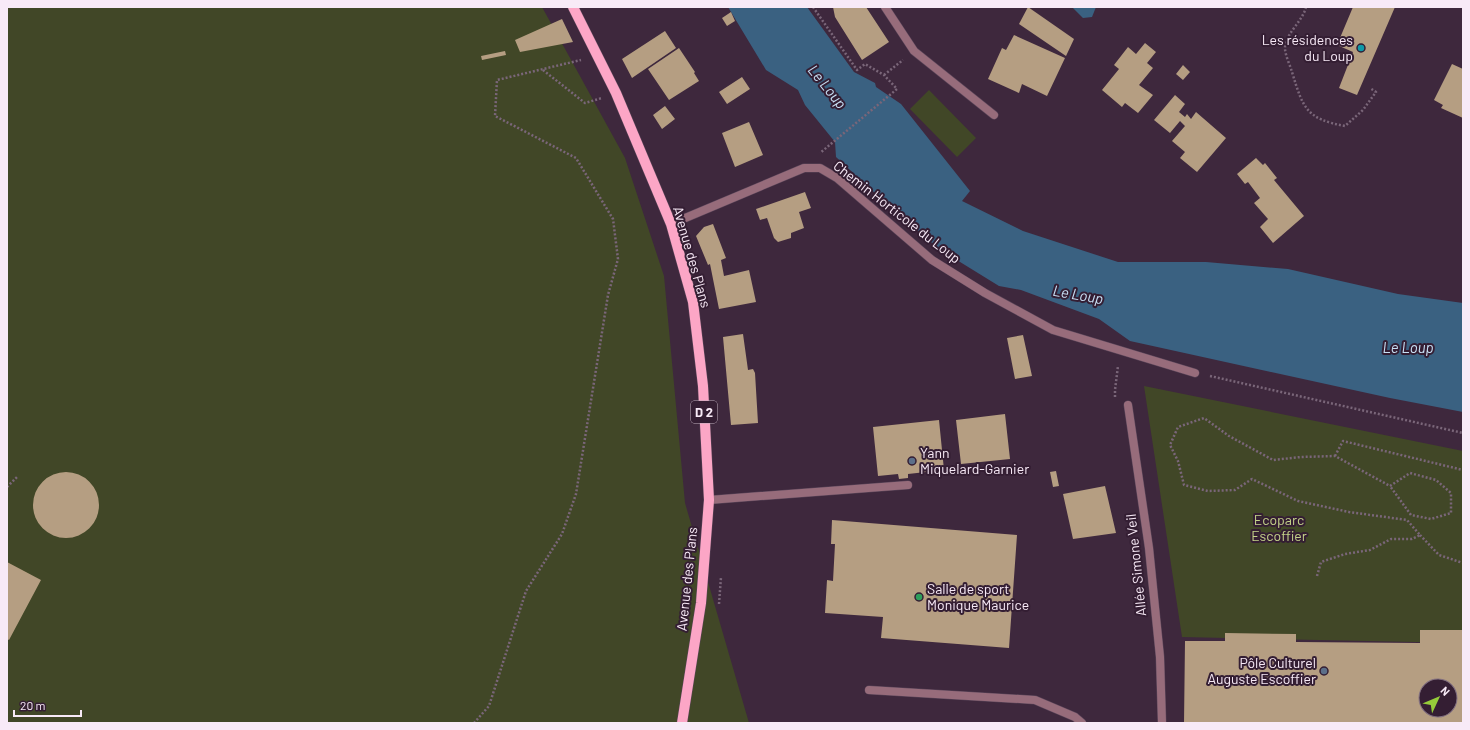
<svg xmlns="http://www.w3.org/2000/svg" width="1470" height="730" viewBox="0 0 1470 730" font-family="Barlow,sans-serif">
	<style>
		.green { fill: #414727 }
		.water { fill: #3a6181 }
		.building { fill: #b59e82; fill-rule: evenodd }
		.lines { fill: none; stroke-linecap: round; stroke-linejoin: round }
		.service-casing { stroke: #5c475b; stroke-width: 9 }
		.minor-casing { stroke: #5c475b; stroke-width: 9 }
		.primary-casing { stroke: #5c475b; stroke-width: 11 }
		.path { stroke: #7a6679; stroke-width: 2.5; stroke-dasharray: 2 2; stroke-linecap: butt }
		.service { stroke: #976c7b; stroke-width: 8 }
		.minor { stroke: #976c7b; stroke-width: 8 }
		.primary { stroke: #fca6c6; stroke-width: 10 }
		.culture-dot { fill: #0f9aa8; stroke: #341e33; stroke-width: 1.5 }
		.service-dot { fill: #5c6f8a; stroke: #341e33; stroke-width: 1.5 }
		.leisure-dot { fill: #2e9e5b; stroke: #341e33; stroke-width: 1.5 }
		.labels { text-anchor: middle; stroke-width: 4; stroke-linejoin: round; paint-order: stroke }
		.shield { fill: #341e33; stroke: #bdadbc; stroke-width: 1 }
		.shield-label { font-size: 13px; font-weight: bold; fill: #f8eaf7 }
		.poi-label { font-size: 14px; fill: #f8eaf7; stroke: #341e33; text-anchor: end }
		.street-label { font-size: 14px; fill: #f8eaf7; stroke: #341e33 }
		.park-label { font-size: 14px; fill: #c5d48a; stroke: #341e33 }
		.water-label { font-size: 15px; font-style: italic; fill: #c8e0f5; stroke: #341e33 }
	</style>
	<rect width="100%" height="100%" fill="#3e283d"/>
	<path class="green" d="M7,7H542L625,158L664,276L685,503L749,723H7Z
		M929,90L976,138L957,157L910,109Z
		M1144,386L1463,451V643L1182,637Z"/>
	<path class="water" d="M728,7H807L854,72L875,83L876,87L901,104L970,191L962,201L1023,231L1118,262H1206L1288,269L1398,294L1463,303V412L1390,398L1130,341L1099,319L1021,290L999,286L939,249L877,195L836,157L835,142L805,105L798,90L766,70Z
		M1072,7H1096L1092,17L1083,18Z"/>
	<path class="building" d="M833,7H866L889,42L862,60L835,17Z
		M1028,7L1074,39L1066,56L1019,24Z
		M1353,7H1395L1357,95L1339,88L1353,52L1337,45Z
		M731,12L735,21L727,26L722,18Z
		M562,19L573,42L520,52L515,40Z
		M665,31L676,48L632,78L622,59Z
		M1014,35L1065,58L1047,96L1022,84L1019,93L988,79L1002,48L1006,50Z
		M1145,43L1156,52L1147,63L1153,68L1139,85L1153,95L1138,113L1125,103L1122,107L1102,90L1119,69L1114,65L1128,47L1136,54Z
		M679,48L695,72L694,73L699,81L669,100L648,69Z
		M505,51L506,55L482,60L481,56Z
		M1452,64L1463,69V118L1441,108L1443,105L1434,100Z
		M1183,65L1190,72L1183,80L1176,74Z
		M742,77L750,89L727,104L719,92Z
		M1175,95L1185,104L1179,112L1185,117L1187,114L1191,119L1196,112L1226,138L1197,172L1180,158L1185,152L1172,141L1185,126L1180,121L1170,133L1154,120Z
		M665,106L675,119L662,129L653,115Z
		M749,122L763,155L735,167L722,133Z
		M1256,158L1263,165L1265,163L1277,178L1274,180L1304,216L1273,243L1260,227L1268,219L1254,203L1260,198L1248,182L1245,184L1237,174Z
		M805,192L811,208L799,212L804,228L791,233V238L778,242L774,238L767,218L760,220L756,209Z
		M713,224L726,258L721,260L724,276L749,270L756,302L719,309L710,264L708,265L696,236L704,227Z
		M743,334L748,370L753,369L755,373L758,423L731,425L723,337Z
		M1023,335L1032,376L1015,379L1007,338Z
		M1005,414L1010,459L961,464L956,420Z
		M939,420L944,470L908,474V478L899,479L898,474L878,476L873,427Z
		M1056,471L1059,486L1053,487L1050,472Z
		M33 505a33 33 0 1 1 66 0a33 33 0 1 1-66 0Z
		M1105,486L1116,533L1073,539L1063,494Z
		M832,520L1017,535L1009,648L881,638L883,617L825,613L827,580L833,581L835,544H831Z
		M7,562L41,580L9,640L7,639Z
		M1420,630H1463V723H1184L1185,641H1225V633L1296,634V642L1420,643ZM1426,686H1450V710H1426Z"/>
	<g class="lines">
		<g class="service-casing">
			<path id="service" d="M709,500L908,485
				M869,690L1035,700L1075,717L1082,723"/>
		</g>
		<g class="minor-casing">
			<path id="minor" d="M885,7L914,51L994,115
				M671,224L804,168H820L837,178L932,260L985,293L1053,330L1195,373
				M1128,405L1149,548L1160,657L1162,723"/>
		</g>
		<g class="primary-casing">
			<path id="primary" d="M573,7L616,93L671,224L693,302L703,386L709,500L701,603L682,723"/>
		</g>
		<path class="path" d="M813,7L857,70L865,64L884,75L897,89L820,153
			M1306,7C1303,21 1285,34 1285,48C1285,55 1290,65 1292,72C1303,108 1306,119 1345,126L1363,110L1376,92L1370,88
			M543,70L585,103L602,98
			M884,75L903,60
			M1210,376L1463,433
			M1115,397V390L1118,366
			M1335,456L1343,441L1463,470
			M7,487L18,476
			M1420,535L1439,555L1463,563
			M1317,576L1321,562L1345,554L1370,550L1391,539H1412L1420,535L1407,520L1349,512L1298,501L1252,479L1235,490L1208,491L1184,485L1178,461L1170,445L1178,427L1204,418L1229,436L1273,460L1301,457L1335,456L1390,486L1410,473L1436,480L1451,493V513L1431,519L1411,515L1390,486
			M719,604L721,577
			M474,723L489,706L526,591L562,534L576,494L608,295L618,259L613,219L576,158L495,116L497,80L581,60"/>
		<use href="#service" class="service"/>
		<use href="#minor" class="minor"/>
		<use href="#primary" class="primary"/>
	</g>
	<circle class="culture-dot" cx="1361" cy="48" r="4"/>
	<g class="service-dot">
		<circle cx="912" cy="461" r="4"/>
		<circle cx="1324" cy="671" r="4"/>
	</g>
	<circle class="leisure-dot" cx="919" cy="597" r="4"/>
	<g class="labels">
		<rect class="shield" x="691" y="401" width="26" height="22" rx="3"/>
		<g class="shield-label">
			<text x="704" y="417">D 2</text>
		</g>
		<g class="poi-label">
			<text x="1353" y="45">Les résidences<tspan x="1353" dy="16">du Loup</tspan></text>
			<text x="920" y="458" text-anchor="start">Yann<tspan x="920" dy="16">Miquelard-Garnier</tspan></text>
			<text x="927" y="594" text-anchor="start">Salle de sport<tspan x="927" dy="16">Monique Maurice</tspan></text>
			<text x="1316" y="668">Pôle Culturel<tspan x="1316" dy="16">Auguste Escoffier</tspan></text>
		</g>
		<g class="street-label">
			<text transform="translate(897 212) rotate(38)" y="5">Chemin Horticole du Loup</text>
			<text transform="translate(692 257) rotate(74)" y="5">Avenue des Plans</text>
			<text transform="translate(1136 565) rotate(-96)" y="5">Allée Simone Veil</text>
			<text transform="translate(687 579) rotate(-84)" y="5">Avenue des Plans</text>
		</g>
		<g class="park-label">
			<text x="1279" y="525">Ecoparc<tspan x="1279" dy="16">Escoffier</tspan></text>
		</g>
		<g class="water-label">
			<text transform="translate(827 87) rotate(51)" y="5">Le Loup</text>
			<text transform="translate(1078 295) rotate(10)" y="5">Le Loup</text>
			<text x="1408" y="353">Le Loup</text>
		</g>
	</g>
	<rect width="1470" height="730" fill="none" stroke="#f8eaf7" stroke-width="16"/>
	<g transform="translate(1438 698) rotate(46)"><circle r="19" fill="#341e33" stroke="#827081"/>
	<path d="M0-3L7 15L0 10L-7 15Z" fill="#95cc3a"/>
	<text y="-6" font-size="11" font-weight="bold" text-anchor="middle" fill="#f8eaf7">N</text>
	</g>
	<path d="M14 710v6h67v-6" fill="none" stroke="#f8eaf7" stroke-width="2"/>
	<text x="20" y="710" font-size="12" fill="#f8eaf7" stroke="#341e33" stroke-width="3" paint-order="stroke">20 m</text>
</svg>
